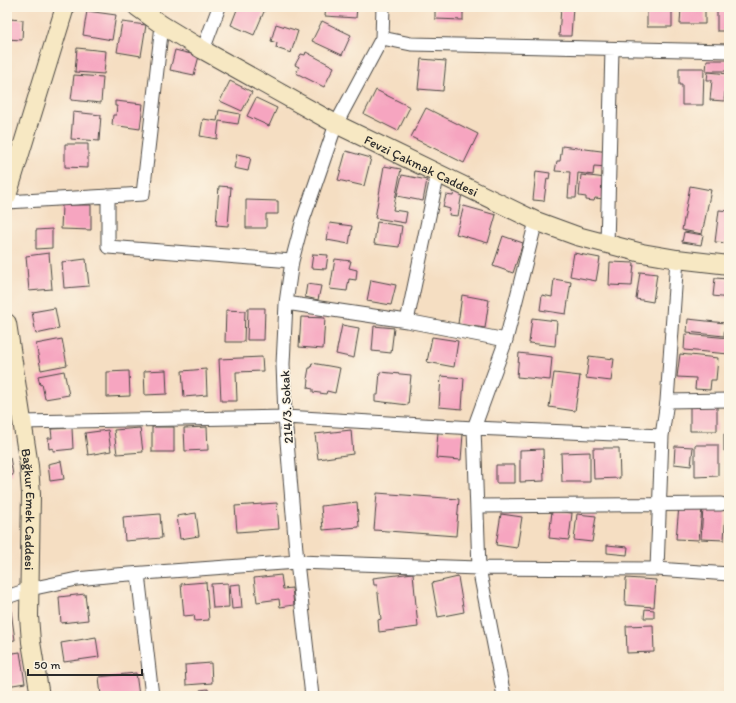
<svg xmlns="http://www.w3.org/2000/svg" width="736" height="703" viewBox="0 0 736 703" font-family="Itim,sans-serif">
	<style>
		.building { fill: #f6a5c0 }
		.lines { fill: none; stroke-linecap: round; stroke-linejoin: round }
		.street-casing { stroke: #494642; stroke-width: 15 }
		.secondary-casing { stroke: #494642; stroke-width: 20 }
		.street { stroke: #fff; stroke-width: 13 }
		.secondary { stroke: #f7e8c3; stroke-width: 18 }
		.labels { text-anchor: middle; stroke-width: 3; stroke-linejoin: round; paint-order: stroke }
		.street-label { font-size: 13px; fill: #2b2b2b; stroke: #fcf5e5 }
	</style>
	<rect width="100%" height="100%" fill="#fcf5e5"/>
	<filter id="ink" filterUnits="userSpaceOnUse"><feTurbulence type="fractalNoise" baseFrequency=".025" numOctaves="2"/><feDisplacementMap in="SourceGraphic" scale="8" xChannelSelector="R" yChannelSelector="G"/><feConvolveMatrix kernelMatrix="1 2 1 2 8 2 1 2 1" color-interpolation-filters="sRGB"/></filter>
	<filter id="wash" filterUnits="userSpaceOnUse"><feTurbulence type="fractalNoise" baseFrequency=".012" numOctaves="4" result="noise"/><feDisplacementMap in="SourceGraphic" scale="16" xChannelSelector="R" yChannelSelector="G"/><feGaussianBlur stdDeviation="0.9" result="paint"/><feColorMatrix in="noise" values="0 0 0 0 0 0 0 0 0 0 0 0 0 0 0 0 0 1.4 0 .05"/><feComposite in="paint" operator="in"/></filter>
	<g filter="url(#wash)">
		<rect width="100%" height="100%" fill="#f5dec2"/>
		<g id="blocks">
			<path class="building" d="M238,7H266L254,35L231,25Z
				M326,7H357L356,18L325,16Z
				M435,7H463V20L435,19Z
				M561,7H573L571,36H559Z
				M647,7H672V27H647Z
				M681,7H705V24H680Z
				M717,7H729V31H717Z
				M87,11L116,15L112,40L83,35Z
				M9,19L23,20L22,40L7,39Z
				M322,21L351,35L342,55L312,41Z
				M122,22L146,25L141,56L117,52Z
				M276,24L298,31L291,53L276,48L277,43L271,41Z
				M77,48L106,51L104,74L75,72Z
				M175,50L199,56L194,75L170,70Z
				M306,52L334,67L324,87L296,73L299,67L295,65L301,54L305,55Z
				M421,59L446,61L443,91L418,89Z
				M707,60H729V71H706Z
				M679,68H704L703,105H682V85H679Z
				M708,72L729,74V93L725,92L724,101L710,100L712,80H707Z
				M74,75L103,77L101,103L71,100Z
				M230,81L252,92L242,111L220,101Z
				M376,90L410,107L398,131L364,114Z
				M256,98L277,108L269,126L247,116Z
				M115,101L143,104L140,129L112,125L113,115H116L117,106H115Z
				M426,108L478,134L464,163L411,137Z
				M219,110L240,114L238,124L219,121L217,139L200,136L203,119L217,121Z
				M73,112L101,115L99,141L71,139Z
				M65,144H88V168L65,167Z
				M562,146L609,152L607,167L594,166L593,175L578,173L576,198H568L570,172L555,171L557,161H560Z
				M346,151L371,158L364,186L338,180Z
				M237,154L251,157L248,171L234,168Z
				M384,166L401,169L393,210L407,212L405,223L375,218Z
				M536,171L550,173L549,179L547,178L544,201L533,200Z
				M402,175L427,180L423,201L397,196Z
				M581,175L606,178L604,199L595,198L594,201L586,200V197L579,196Z
				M219,186L231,187L228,226L216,225Z
				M690,186L711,190L702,234L682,230Z
				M454,191L462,193L458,216L449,215L450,209L443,207L446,195L453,196Z
				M246,200L278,201V214H266V228H246Z
				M62,205H91V230L61,229Z
				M464,206L496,215L488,243L456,234Z
				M719,210L729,211V243L715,242Z
				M377,222L402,226L399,247L374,244Z
				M330,223L352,226L349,244L327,240Z
				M52,229V248L36,249V230Z
				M684,232L703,235L701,245L682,242Z
				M503,236L523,243L513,273L493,266Z
				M49,253L52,289L29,291L26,256Z
				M574,253L600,258L596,281L570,276Z
				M313,254L328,255L326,269L311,268Z
				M86,259L89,286L64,288L62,262Z
				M335,259L351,261L349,268L357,270L356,280L349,279L347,291L330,289Z
				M610,262L634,263L632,286L609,285Z
				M640,272L657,274L653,302L636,299Z
				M715,278L729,279V298L713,296Z
				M554,279L571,282L566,314L540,310L542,295L552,297Z
				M371,280L396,285L391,305L367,301Z
				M307,284L321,286L318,300L305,297Z
				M462,295L489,300L485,328L458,324Z
				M55,308L59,329L36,334L32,312Z
				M248,308H265L264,340H247Z
				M226,310L245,311L244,342H225Z
				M301,317L325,318L323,349L299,347Z
				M532,318L557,321L555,346L529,343Z
				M688,319L725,323L724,336L687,332Z
				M342,325L359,328L354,358L336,354Z
				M374,326L394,328L391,353L372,351Z
				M685,334L729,338V354L684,350Z
				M432,337L458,341L454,367L427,362Z
				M62,339L67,365L41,370L36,344Z
				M519,353L552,357L550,380L517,377Z
				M680,354L718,358L716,380H711L710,390L695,389L696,378L677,377Z
				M589,356L614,359L611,381L586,378Z
				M262,357L263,371L236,372L237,401H221L219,359Z
				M312,363L340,368L335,393L327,391L326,394L313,392V389L308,388L309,380L307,379L309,368H311Z
				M206,369L207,395L184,397L182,371Z
				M166,370L167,394L145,395L144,371Z
				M64,371L69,395L45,399L42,384L40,385L38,376Z
				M129,371L130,396L107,397V372Z
				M380,372L411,375L408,405L375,401V395H378Z
				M554,373L580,376L575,411L549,407Z
				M441,376L464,378L462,409L439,407Z
				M690,405H717V431H690Z
				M152,427H174V452H152Z
				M207,427L208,450L185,451L184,428Z
				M72,428L73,449L53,451V448L49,449L48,438H52L51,429Z
				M140,428L143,452L117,454L114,430Z
				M108,430L111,451L88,455L85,433Z
				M351,430L353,454L318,459L315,434Z
				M438,432L463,434L461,460L436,458Z
				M724,434H729V451H724Z
				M695,445H718V476L695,477Z
				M675,446L693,447L691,466L674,464Z
				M593,448H619L620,478L594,479Z
				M543,449L544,481L520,482V450Z
				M590,452V482H562L561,453Z
				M10,457L13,475L7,476V458Z
				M61,461L64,479L50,481L48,464Z
				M496,465H515V483H496Z
				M377,493L459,499L456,536L374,530Z
				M357,502L359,527L323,530L321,506Z
				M277,503L279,529L237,532L235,506Z
				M679,506L702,508L699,540L676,539Z
				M703,508L726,510L724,540L701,539Z
				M552,511L572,513L569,540L549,538Z
				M196,513L199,536L180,539L177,516Z
				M160,514L162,538L125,541L123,517Z
				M501,514L522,517L517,548L496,545Z
				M577,514L596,516L592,542L574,540Z
				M607,545L628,547L627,555L607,553Z
				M413,573L418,627L379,632L378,620L381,619L377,585H374L373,578Z
				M281,575L283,589L292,588L294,605L280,607L279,599L257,602L254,578Z
				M458,577L464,612L438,617L432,583Z
				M626,578L656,580L654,607L625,605Z
				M206,582L209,620L195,621L194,615L184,616L181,584Z
				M228,583L229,607L213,608L211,584Z
				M240,584L242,608L232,609L230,585Z
				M85,594L88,620L61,623L59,597Z
				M645,609L654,610V618H644Z
				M11,611L15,640L7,641V612Z
				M653,625L654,652L627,653L626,626Z
				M96,637L99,657L64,662L61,643Z
				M20,652L25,683L7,686V654Z
				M211,663L212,683L186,685L185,665Z
				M136,673L139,696H101L99,677Z
				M208,689L209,696H200V690Z"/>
		</g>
	</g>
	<g filter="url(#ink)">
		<use href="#blocks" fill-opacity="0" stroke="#494642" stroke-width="1"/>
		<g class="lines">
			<g class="street-casing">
				<path id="street" d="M382,38L411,44L729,51
					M203,50L219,7
					M108,196V247L292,261
					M7,202L143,194L162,25
					M607,245L612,49
					M286,303L407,321L506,340
					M407,321L438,173
					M667,401L729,400
					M21,422L285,417L474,428L662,436
					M477,506L721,504
					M657,569L662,436L667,401L677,259
					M138,574L152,696
					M7,597L30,589L77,579L116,575L297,562L479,568L657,569L729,574
					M312,696L297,562L285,417L283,364L286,303L292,261L302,223L336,124L382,38L383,7
					M504,696L479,568L474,428L506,340L536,221"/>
			</g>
			<g class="secondary-casing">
				<g id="secondary">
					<path id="s1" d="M137,7L162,25L203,50L336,124L536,221L577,236L642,253L677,259L729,265"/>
					<path d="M7,196L65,7"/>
					<path id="s2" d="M7,323L29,466L31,494L29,616L31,642L40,696"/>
				</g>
			</g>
			<use href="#street" class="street"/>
			<use href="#secondary" class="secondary"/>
		</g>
	</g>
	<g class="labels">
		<g class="street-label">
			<text dy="5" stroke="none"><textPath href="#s1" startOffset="326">Fevzi Çakmak Caddesi</textPath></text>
			<text transform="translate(286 407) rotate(-93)" y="5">214/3. Sokak</text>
			<text dy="5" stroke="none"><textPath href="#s2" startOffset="188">Bağkur Emek Caddesi</textPath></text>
		</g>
	</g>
	<rect width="736" height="703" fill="none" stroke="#fcf5e5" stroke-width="24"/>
	<path d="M28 669v6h114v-6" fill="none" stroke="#2b2b2b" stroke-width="2"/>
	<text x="34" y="669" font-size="12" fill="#2b2b2b" stroke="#fcf5e5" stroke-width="3" paint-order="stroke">50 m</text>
</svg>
